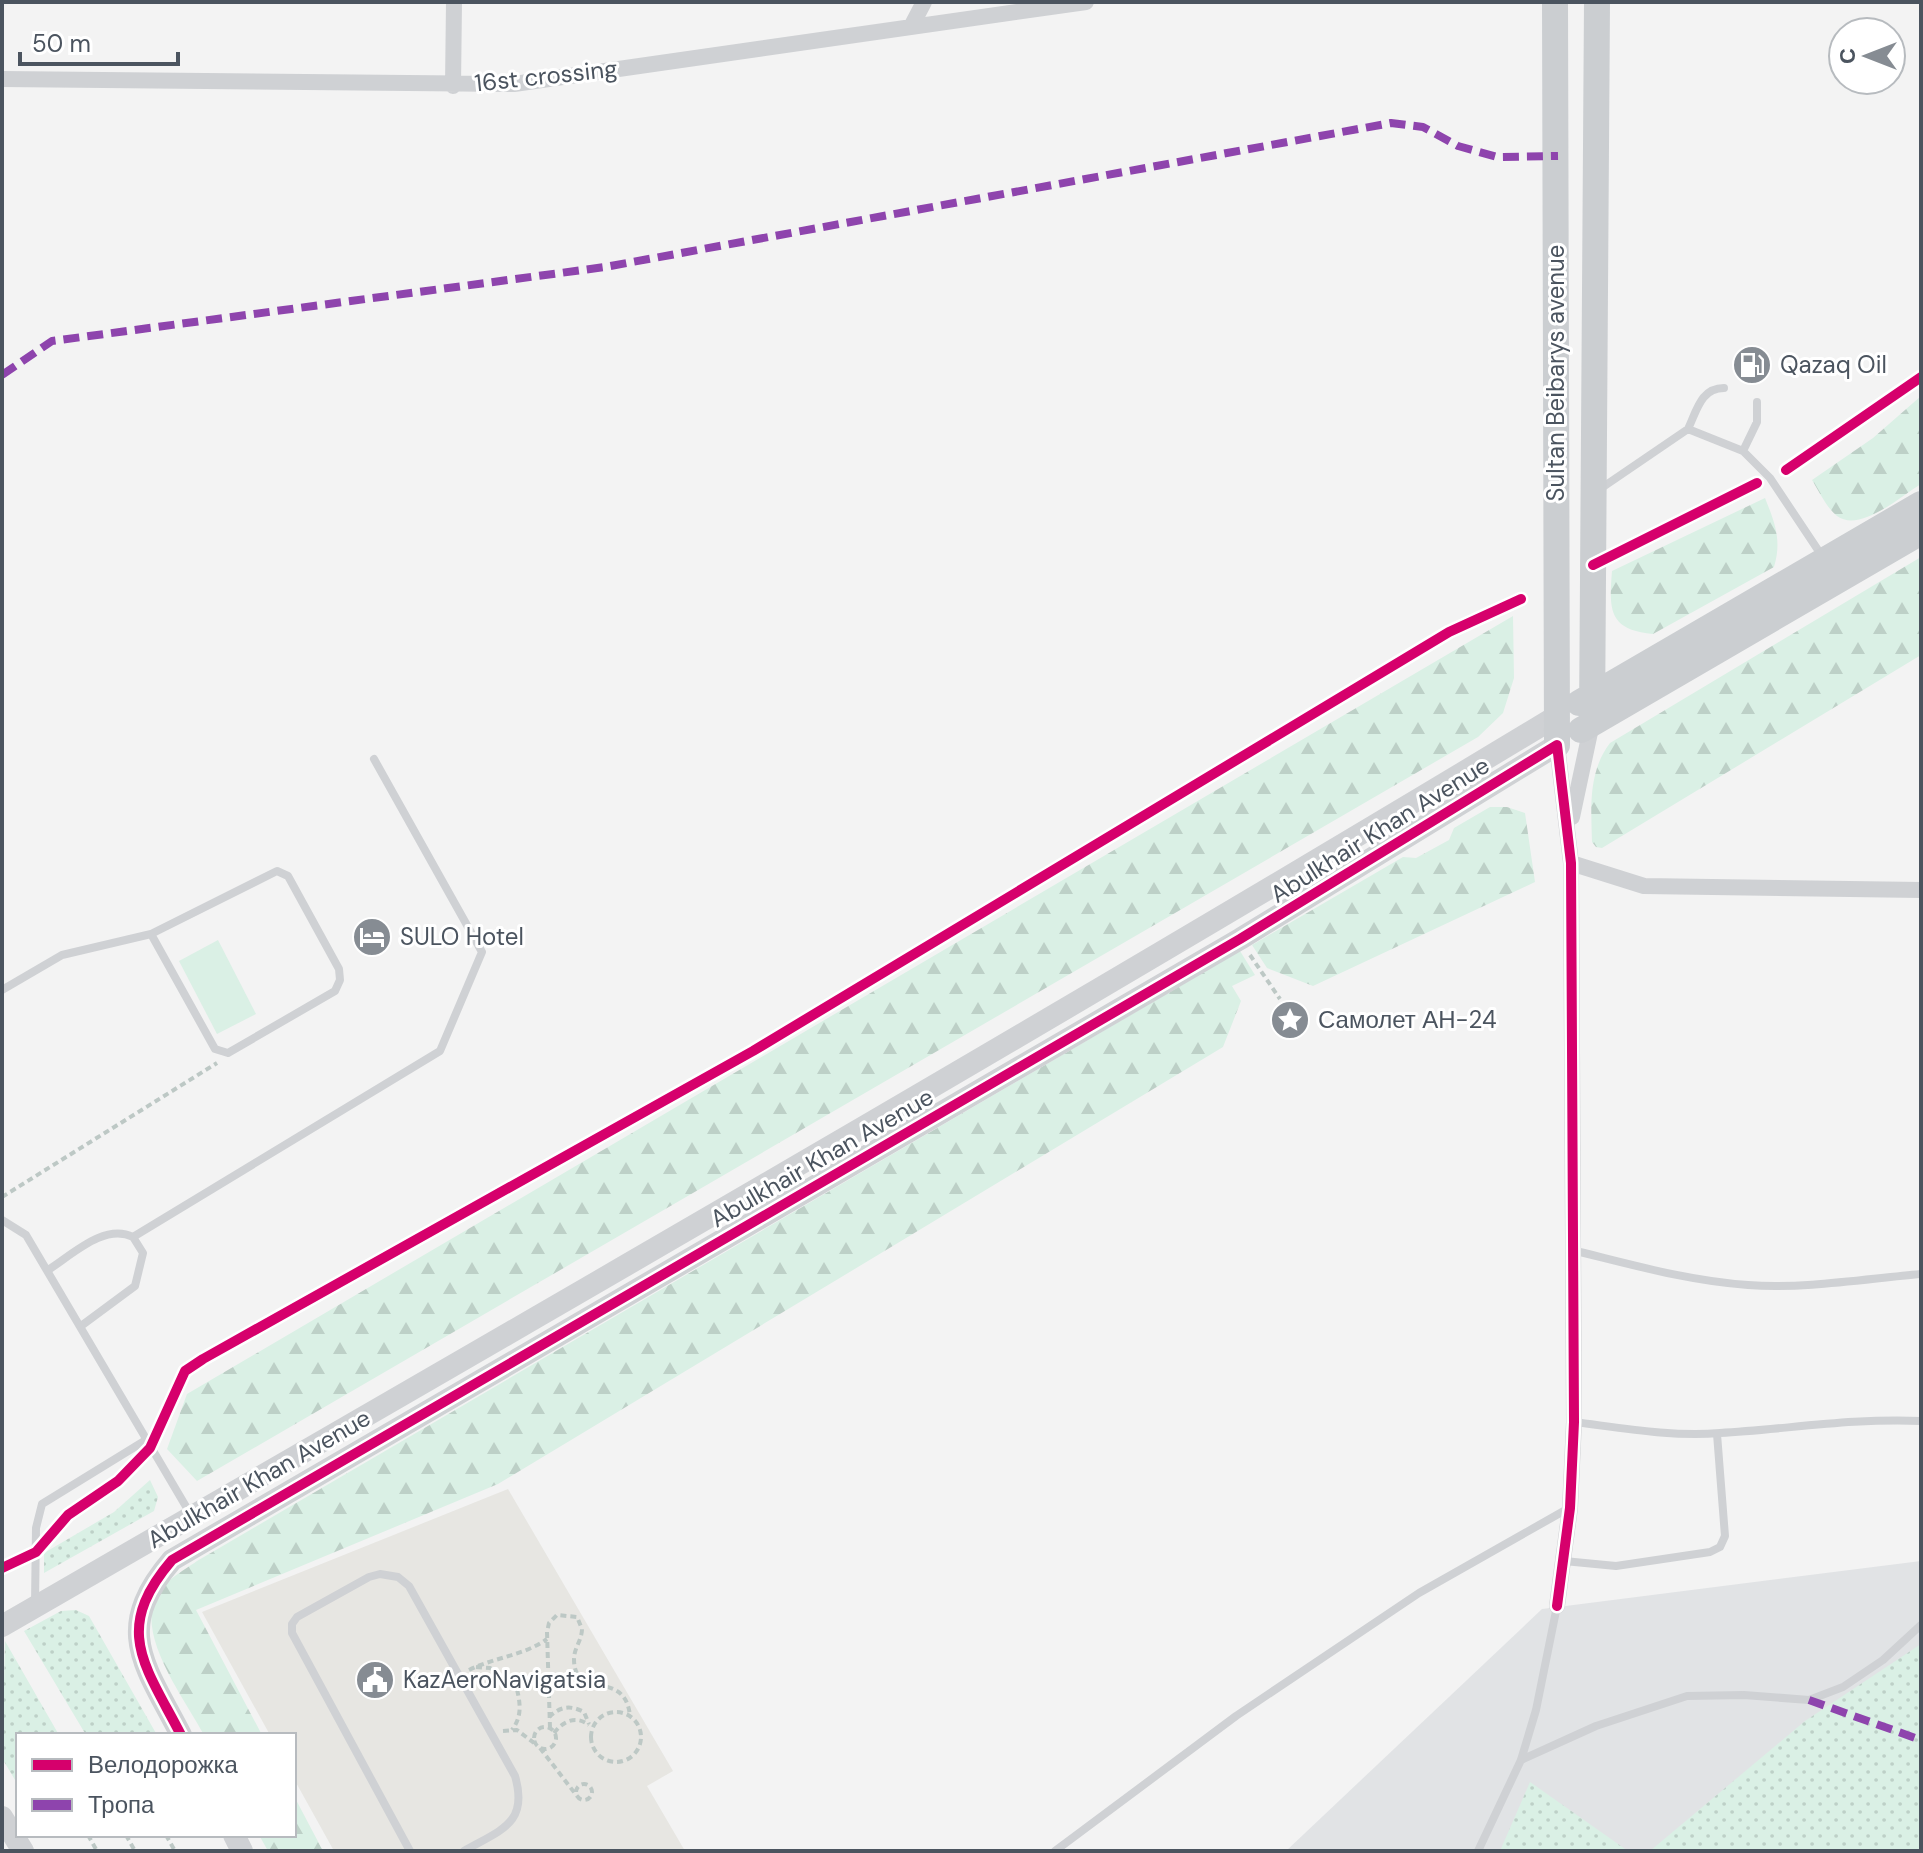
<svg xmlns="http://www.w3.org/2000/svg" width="1923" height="1853" viewBox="0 0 1923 1853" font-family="'DM Sans',sans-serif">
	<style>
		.commercial { fill: #e7e6e2 }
		.airport { fill: #e1e3e5 }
		.green { fill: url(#green-dots) }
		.forest { fill: url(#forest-firs) }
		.pitch { fill: #daf0e5 }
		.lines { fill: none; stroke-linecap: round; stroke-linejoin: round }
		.path { stroke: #bdc8c5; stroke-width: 4; stroke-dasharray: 6 4; stroke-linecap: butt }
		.service { stroke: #cfd1d4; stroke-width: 8 }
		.minor { stroke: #cfd1d4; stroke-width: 16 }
		.tertiary { stroke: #cfd1d4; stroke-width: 22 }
		.primary { stroke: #cbced1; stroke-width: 26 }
		.quiet { stroke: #8e44ad; stroke-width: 8; stroke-dasharray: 16 8; stroke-linecap: butt }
		.cycleway-casing { stroke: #fff; stroke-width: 15 }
		.cycleway { stroke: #d6006c; stroke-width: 10 }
		.labels { text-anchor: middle; stroke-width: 6; stroke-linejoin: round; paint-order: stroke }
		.street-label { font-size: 24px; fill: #4b545f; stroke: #fff }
		.poi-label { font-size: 24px; fill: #4b545f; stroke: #fff; text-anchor: start }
	</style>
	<defs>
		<pattern id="green-dots" width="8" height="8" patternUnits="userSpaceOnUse" patternTransform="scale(2)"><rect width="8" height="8" fill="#daf0e5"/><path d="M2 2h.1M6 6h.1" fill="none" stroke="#bdd0c7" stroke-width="1.8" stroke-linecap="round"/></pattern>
		<pattern id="forest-firs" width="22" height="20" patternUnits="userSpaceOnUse" patternTransform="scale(2)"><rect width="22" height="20" fill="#daf0e5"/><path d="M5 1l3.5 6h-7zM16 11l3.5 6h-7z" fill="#bdd0c7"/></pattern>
	</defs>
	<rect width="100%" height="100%" fill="#f3f3f3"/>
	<path class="commercial" d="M508,1489L673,1771L647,1786L685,1851H334L294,1779V1735H270L202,1612Z"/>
	<path class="airport" d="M1921,1561V1851H1286L1542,1609Z"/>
	<path class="green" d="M150,1480L158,1497L154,1511L44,1573V1553L114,1512Z
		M76,1610L89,1616L157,1735H86L24,1631L61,1611Z
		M5,1641L59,1735H18V1785L2,1758Z
		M1921,1644V1851H1650L1805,1721Z
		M1530,1782L1628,1851H1500Z"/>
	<path class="forest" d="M1921,396V484C1901,496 1860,533 1837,516C1826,507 1819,491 1812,480L1873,438Z
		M1765,498C1775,523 1782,540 1774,567L1653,634C1608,630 1609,609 1612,571Z
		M1921,557V655L1602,848L1596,847L1592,842C1591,807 1588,772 1610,743Z
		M1513,616L1514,678L1503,713L1478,737L197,1481L167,1449L187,1394Z
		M1490,807H1507L1525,813L1535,882L1313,986L1267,968L1252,945L1403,857L1416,858L1449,840L1454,828Z
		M1240,951L1255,975L1232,986L1241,1001L1223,1047L498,1484L196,1610L262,1735H204C185,1699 138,1639 155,1598C162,1582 183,1571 197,1561Z
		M294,1796L323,1851H268L259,1835H294Z"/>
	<path class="pitch" d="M218,940L256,1014L217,1034L179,961Z"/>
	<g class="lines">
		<path class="path" d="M1250,955L1280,999
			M2,1197L217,1063
			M476,1667L490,1668L516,1685C520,1702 523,1715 512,1730
			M469,1670C495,1657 523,1656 547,1639
			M591 1737a25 25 0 1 1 50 0a25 25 0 1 1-50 0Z
			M549,1717C561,1706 570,1705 584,1712L589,1724
			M534 1738a11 11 0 1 1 22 0a11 11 0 1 1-22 0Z
			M550,1728L547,1632L549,1623L557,1615L577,1617L582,1629C582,1640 574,1648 574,1659C574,1702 625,1667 630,1716
			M503,1731L517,1730L534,1743
			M554,1733C563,1721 576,1715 589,1725
			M540,1748L577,1796
			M576 1792a8 8 0 1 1 16 0a8 8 0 1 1-16 0Z
			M88,1835L97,1851
			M126,1835L135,1851
			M166,1835L175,1851"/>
		<path class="service" d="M1688,429C1697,410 1701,388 1724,388
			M1743,451L1757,422V402
			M1600,489L1688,429L1743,451L1770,478L1822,556
			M2,990L62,955L151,934L277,871L288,876L339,969L340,980L335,991L228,1053L215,1049L151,934
			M2,1220L26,1235L191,1515
			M1572,1250C1630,1264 1688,1281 1748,1285C1805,1289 1864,1279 1921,1274
			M48,1270C72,1255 104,1223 133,1237L440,1051L482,952L374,759
			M81,1326L135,1286L143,1253L133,1237
			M1574,1422C1622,1428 1672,1437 1720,1433C1788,1429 1853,1418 1921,1421
			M1564,1561L1616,1566L1710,1552L1720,1547L1725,1536L1717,1434
			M35,1604L36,1528L42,1504L146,1440
			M1521,1760L1596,1726L1687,1696L1744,1695L1809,1700L1843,1687L1883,1660L1921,1625
			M410,1851L292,1633V1624L297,1617L369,1577L380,1574L398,1577L409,1586L515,1776C529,1824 500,1830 464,1851
			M1055,1851L1236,1716L1419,1593L1569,1508
			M1478,1851L1521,1760L1536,1710L1557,1606"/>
		<path class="minor" d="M912,25L924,2
			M2,79L514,84L1086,2
			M453,86L454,2
			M1572,817L1592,723
			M1571,863L1644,886L1921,890
			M1557,1606L1570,1508L1574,1422L1571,863L1557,745"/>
		<path class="tertiary" d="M2,1626C522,1326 1043,1026 1557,716
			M181,1735C145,1665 112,1630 172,1560L1240,939L1557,745
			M2,1817L23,1851
			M234,1835L242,1851"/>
		<path class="primary" d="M1555,2L1557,745
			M1579,703L1921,504
			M1592,723L1597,2
			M1581,730L1921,532"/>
		<path class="quiet" d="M2,375L52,341L605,267L1391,123L1423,127L1458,146L1497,157L1558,156
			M1809,1700L1921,1740"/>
		<g class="cycleway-casing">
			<path id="cycleway" d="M1786,470L1921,377
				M1593,565L1757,483
				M2,1568L36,1552L68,1515L118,1481L150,1448L185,1371L203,1359L753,1051L1449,632L1521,599
				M181,1735C145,1665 112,1630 172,1560L1240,939L1557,745L1571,863L1574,1422L1570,1508L1557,1606"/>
		</g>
		<use href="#cycleway" class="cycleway"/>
	</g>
	<defs>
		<g id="fuel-disc" transform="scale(2)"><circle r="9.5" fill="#868c93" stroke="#fff"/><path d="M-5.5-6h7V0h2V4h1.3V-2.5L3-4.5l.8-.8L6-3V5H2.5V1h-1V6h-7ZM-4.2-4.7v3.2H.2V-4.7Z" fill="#fff"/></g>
		<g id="hotel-disc" transform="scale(2)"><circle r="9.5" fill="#868c93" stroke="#fff"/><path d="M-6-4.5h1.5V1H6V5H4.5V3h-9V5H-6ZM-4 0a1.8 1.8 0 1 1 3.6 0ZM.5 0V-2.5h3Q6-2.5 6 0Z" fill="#fff"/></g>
		<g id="sight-disc" transform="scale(2)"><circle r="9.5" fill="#868c93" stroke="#fff"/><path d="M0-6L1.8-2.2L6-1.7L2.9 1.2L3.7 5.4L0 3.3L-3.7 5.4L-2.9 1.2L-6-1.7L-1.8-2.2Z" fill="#fff"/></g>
		<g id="civic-disc" transform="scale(2)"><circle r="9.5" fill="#868c93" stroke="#fff"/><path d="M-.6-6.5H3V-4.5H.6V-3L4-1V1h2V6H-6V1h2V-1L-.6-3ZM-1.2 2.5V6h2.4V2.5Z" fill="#fff"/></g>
	</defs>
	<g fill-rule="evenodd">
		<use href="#fuel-disc" x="1752" y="365"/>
		<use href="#hotel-disc" x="372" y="937"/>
		<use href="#sight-disc" x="1290" y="1020"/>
		<use href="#civic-disc" x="375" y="1680"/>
	</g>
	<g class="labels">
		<g class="street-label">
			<text transform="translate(546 76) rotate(-6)" y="8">16st crossing</text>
			<text transform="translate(1556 373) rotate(-90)" y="8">Sultan Beibarys avenue</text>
			<text transform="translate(1380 830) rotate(-32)" y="8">Abulkhair Khan Avenue</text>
			<text transform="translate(822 1158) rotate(-30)" y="8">Abulkhair Khan Avenue</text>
			<text transform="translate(259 1479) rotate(-30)" y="8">Abulkhair Khan Avenue</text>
		</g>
		<g class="poi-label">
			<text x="1780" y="373">Qazaq Oil</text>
			<text x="400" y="945">SULO Hotel</text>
			<text x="1318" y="1028">Самолет АН-24</text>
			<text x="403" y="1688">KazAeroNavigatsia</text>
		</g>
	</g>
	<rect width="1923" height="1853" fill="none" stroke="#4b545f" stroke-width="8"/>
	<rect x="16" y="1733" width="280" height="104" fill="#ffffff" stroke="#b7bbbf" stroke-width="2"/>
	<rect x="32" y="1759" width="40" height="12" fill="#d6006c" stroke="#b7bbbf" stroke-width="2"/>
	<text x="88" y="1773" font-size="24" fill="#4b545f">Велодорожка</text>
	<rect x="32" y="1799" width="40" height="12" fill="#8e44ad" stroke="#b7bbbf" stroke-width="2"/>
	<text x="88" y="1813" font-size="24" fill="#4b545f">Тропа</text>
	<g transform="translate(1867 56) rotate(270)"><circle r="38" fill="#ffffff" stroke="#b7bbbf" stroke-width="2"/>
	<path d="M0-6L14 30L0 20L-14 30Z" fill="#868c93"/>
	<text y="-12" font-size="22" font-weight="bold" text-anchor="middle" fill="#4b545f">С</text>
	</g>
	<path d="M20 52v12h158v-12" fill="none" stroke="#4b545f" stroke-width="4"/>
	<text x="32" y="52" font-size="24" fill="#4b545f" stroke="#ffffff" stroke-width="6" paint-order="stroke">50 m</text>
</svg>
